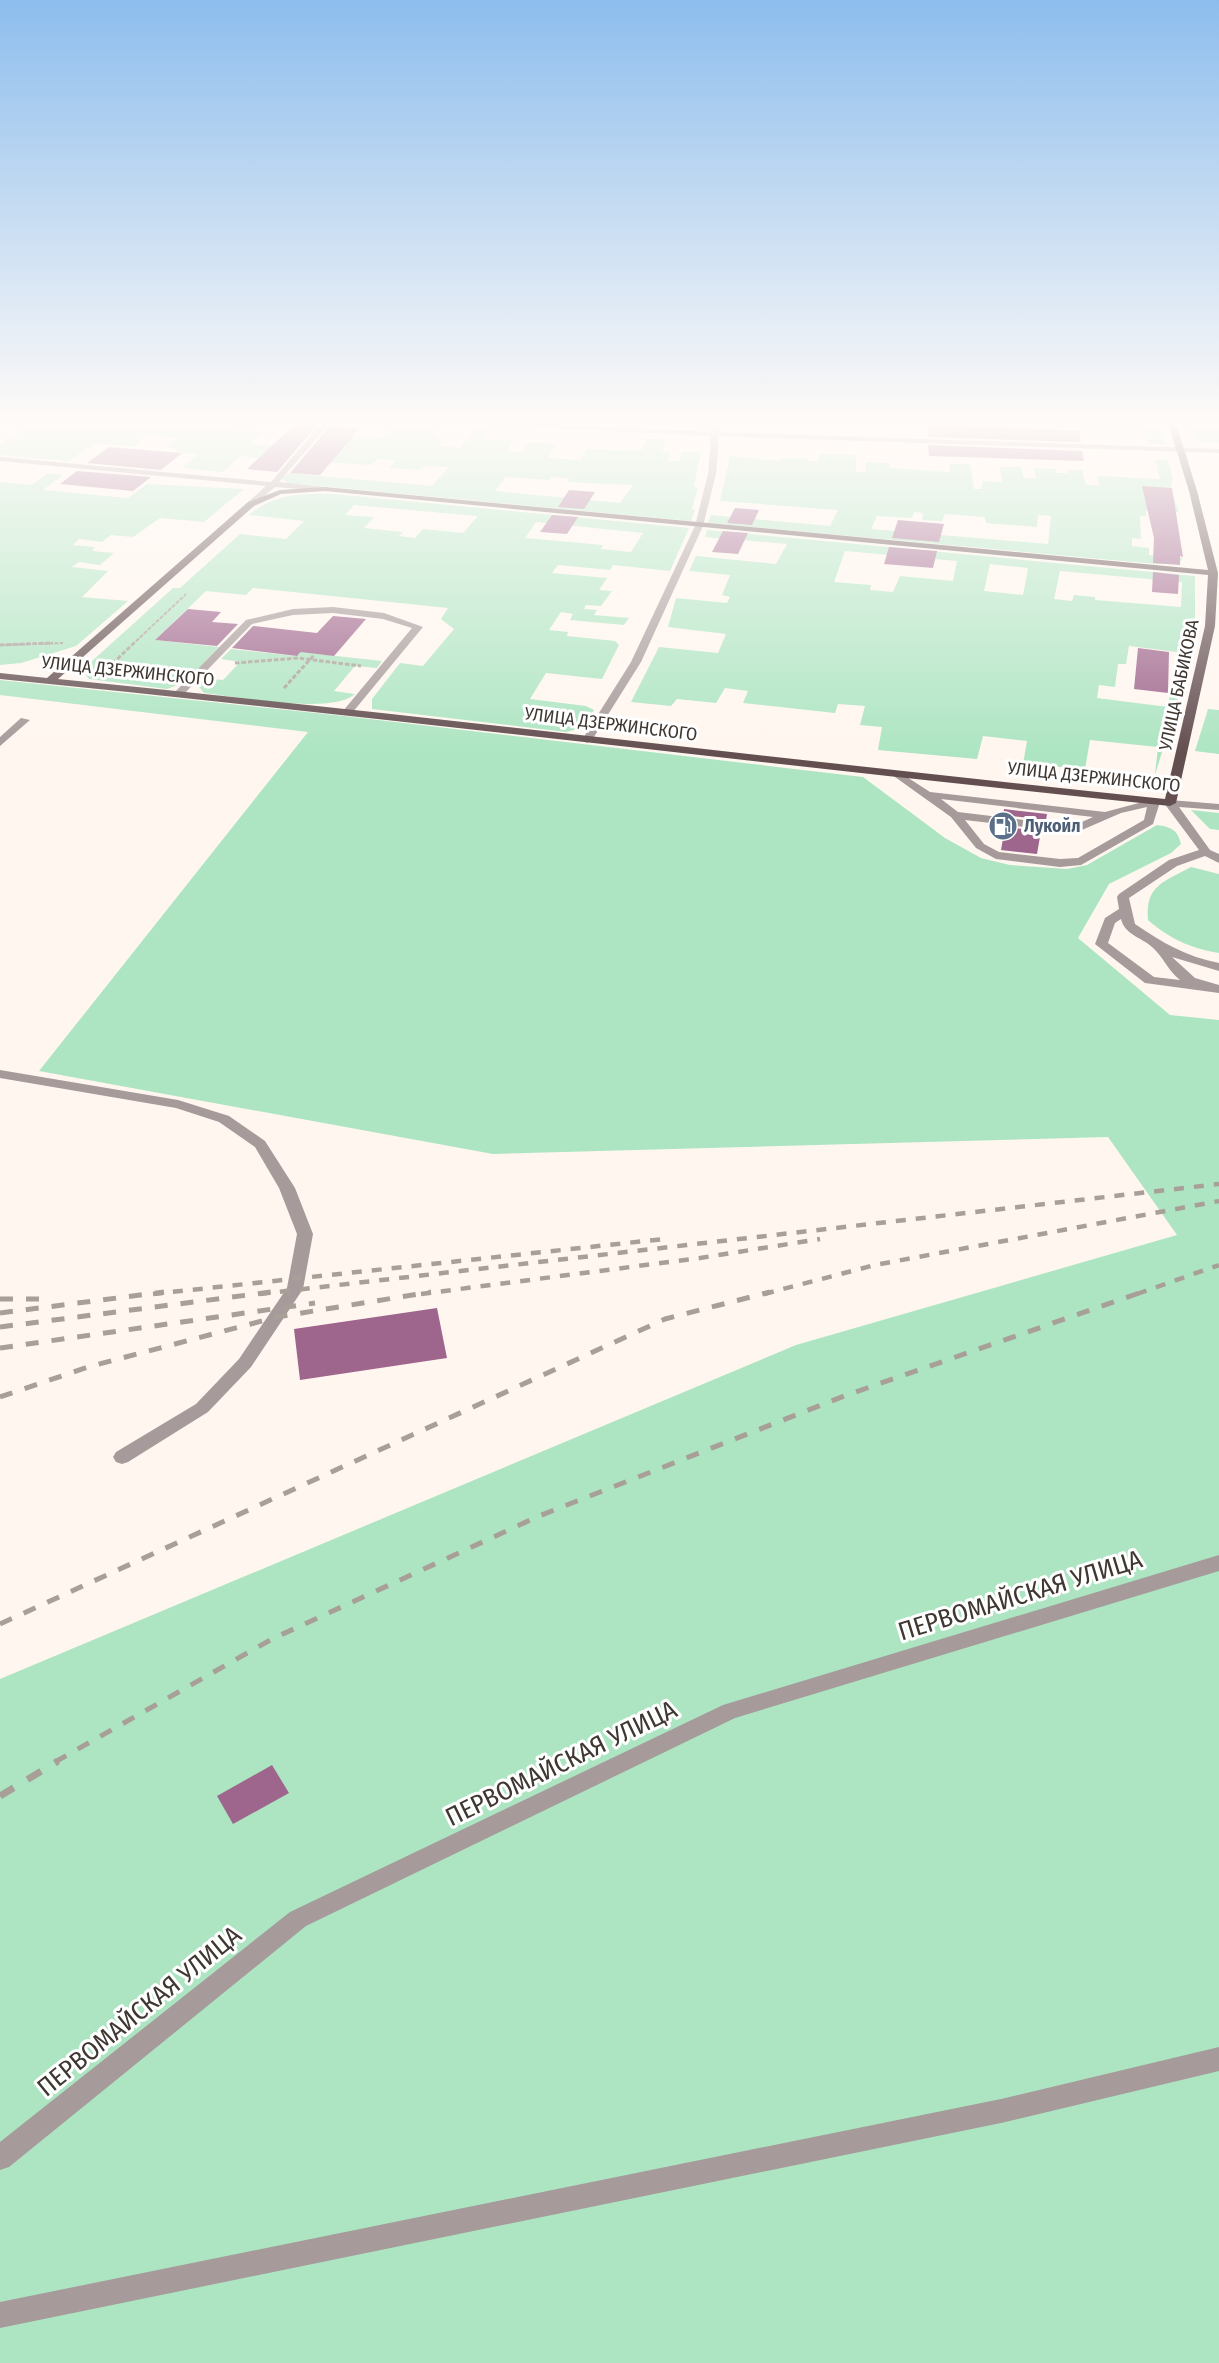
<svg xmlns="http://www.w3.org/2000/svg" width="1219" height="2363" viewBox="0 0 1219 2363" font-family="'Fira Sans Condensed',sans-serif">
	<style>
		.green { fill: #ade5c2; fill-rule: evenodd }
		.building { fill: #9f668d }
		.lines { fill: none; stroke-linecap: round; stroke-linejoin: round }
		.path-far1 { stroke: #a9a099; stroke-width: 2; stroke-dasharray: 4 1.5; stroke-linecap: butt }
		.path { stroke: #a9a099; stroke-width: 3; stroke-dasharray: 4.5 2; stroke-linecap: butt }
		.minor { fill: #a69a9b; fill-rule: evenodd }
		.major { fill: #634e50; fill-rule: evenodd }
		.rail-far2 { stroke: #a89f98; stroke-width: 4.5; stroke-dasharray: 10 10; stroke-linecap: butt }
		.rail-far1 { stroke: #a89f98; stroke-width: 5; stroke-dasharray: 13 13; stroke-linecap: butt }
		.rail { stroke: #a89f98; stroke-width: 7; stroke-dasharray: 16 16; stroke-linecap: butt }
		.labels { text-anchor: middle; stroke-width: 6; stroke-linejoin: round; paint-order: stroke }
		.far-street-label { font-size: 18px; fill: #3f3731; stroke: #fff }
		.far-service-label { font-size: 18px; font-weight: bold; fill: #4e5e75; stroke: #fff; text-anchor: start }
		.near-street-label { font-size: 26px; fill: #3f3731; stroke: #fff }
	</style>
	<rect width="100%" height="100%" fill="#fff6ef"/>
	<path class="green" d="M0,423H240L234,430L263,432L250,444L289,447L277,460L240,456L223,472L182,468L199,454L175,452L179,449L167,447L176,438L148,435L134,447L95,443L69,461L0,455V445L26,427Z
		M395,423L440,426L433,437L444,438L438,446L461,448L476,428H491L484,439L512,441L506,451L522,452L529,442L556,444L548,458L580,460L587,449L641,451L646,439H666L662,451L670,452L668,461H680L682,452L701,453L694,486L698,488L692,509L695,510L691,521L288,483L282,479L288,473L432,486L449,467L425,466L419,470L389,468L396,460L378,459L371,465L306,461L330,435L383,438ZM506,477L549,480L552,477L570,479L568,482L633,485L620,503L495,491Z
		M1038,423L1159,424L1166,444H1148L1143,431L1039,426Z
		M1187,426H1219V442H1198Z
		M819,454L856,455V472H865L866,462L889,463L890,468L950,472L949,464H970L974,489H982V481L1002,482L1000,467H1021L1024,478H1036L1034,468L1056,469L1057,473H1067V470H1082L1086,485H1099L1097,476L1160,479L1155,460H1168L1173,479L1170,488L1179,512L1146,511V516H1140L1141,539L1132,538V546L1149,548V555L1183,558L1179,564H1156L708,523L711,515L830,526L838,510L720,501L730,456L779,461L780,458L808,459V461H818ZM914,512L923,513L922,520L942,521L945,514L985,517L986,523L1037,527L1038,515L1051,516L1048,544L871,529L877,516L912,518Z
		M48,473L63,475L43,490L128,498L147,484L244,489L204,522L160,518L133,537L111,535L102,542L79,539L73,545L95,547L92,551L114,553L100,565L79,562L72,567L108,571L82,597L128,601L76,646L21,663L0,665V482L32,485Z
		M333,494L689,528L670,571L613,565L610,570L558,565L552,573L607,578L599,590L612,591L601,606L586,605L584,609L597,610L594,615L629,618L624,625L570,620L573,614L561,612L549,630L568,632L567,636L615,641L619,645L602,679L546,673L530,699L586,706L594,710L582,728L566,732L372,709V699L400,663L423,666L454,629L441,619L448,608L253,588L246,595L206,591L155,640L219,647L185,682L167,689L89,679L82,670L173,588H180L240,534L286,539L304,521L249,515C273,494 302,493 333,494ZM354,505L477,516V517L463,533L423,529L415,538L399,536L403,532L364,528L374,517L345,515ZM536,522L643,533L631,552L601,549L603,545L525,538Z
		M707,530L1195,576V644L1155,775L1158,747L1090,740L1085,769L1023,764L1027,741L983,736L977,759L878,750L882,727L860,725L865,706L838,704L835,713L743,703L748,691L725,688L716,703L677,699L671,706L631,702L659,647L718,653L726,634L668,627L676,598L727,603L730,597L722,595L730,575L689,571L696,556L776,564L787,544L705,537ZM845,551L957,561L953,581L900,576L893,592L870,590L871,585L834,582ZM990,564L1028,568L1023,595L984,591ZM1060,571L1182,582L1181,607L1095,600V597L1074,595L1072,601L1054,599ZM1129,646L1177,652L1168,707L1097,698L1099,685L1115,687L1118,664H1126Z
		M231,649L296,656L300,652L382,661L377,668L355,666L334,691L355,694C332,715 238,697 204,693L196,683L202,678L223,680L240,662L221,659Z
		M0,680L344,716L863,777L945,838L981,858L1010,865L1067,869L1087,865L1157,825C1171,827 1178,830 1181,844L1171,853L1109,884L1078,938L1170,1015L1219,1020V2363H0V1679L796,1345L1177,1235L1108,1137L493,1154L39,1071L308,732L0,695Z
		M1208,709L1219,710V754L1195,751Z
		M1191,810L1219,813V830L1210,829Z
		M1191,867L1219,874V953C1190,948 1170,939 1148,920C1145,885 1164,882 1191,867Z"/>
	<path class="building" d="M928,423L1079,431L1081,442L928,437Z
		M295,424L317,425L277,472L247,469Z
		M330,426L360,428L320,475L290,473Z
		M928,445L1082,451L1084,461L929,456Z
		M109,447L182,453L161,470L87,463Z
		M77,471L151,477L133,491L60,484Z
		M1142,486L1172,488L1183,557L1180,556V565L1153,563L1154,538Z
		M569,490L595,492L584,509L558,507Z
		M735,508L759,510L752,525L727,523Z
		M552,515L578,517L567,534L540,532Z
		M898,520L944,524L939,542L892,538Z
		M723,531L748,533L738,554L712,552Z
		M889,547L937,551L933,568L884,564Z
		M1153,572L1179,575L1178,594L1152,592Z
		M188,609L221,612L212,622L238,624L217,646L155,640Z
		M333,616L366,619L334,656L300,652L309,642L297,656L232,648L253,626L317,633Z
		M1138,648L1169,652L1168,693L1134,689Z
		M1004,809L1047,814L1046,820L1003,815Z
		M1005,827L1041,831L1037,854L1001,850Z
		M437,1308L447,1358L300,1380L294,1329Z
		M272,1765L289,1793L233,1824L217,1796Z"/>
	<g class="lines">
		<path class="path-far1" d="M5,645L63,643
			M132,645L186,594"/>
		<path class="path" d="M0,645L53,643
			M235,663L298,658L361,666
			M108,668L134,643
			M284,688L314,655"/>
		<path class="minor" d="M322,423H330L279,482L325,487H328V491L275,487L251,507L248,506V502L266,486L0,461V457L271,482Z
			M485,423H535L711,432L712,423H720L719,432L1219,449V453L719,436L716,474L703,526L641,662L592,740L587,743L582,740L631,662L695,526L708,474L711,436L489,425Z
			M333,607L384,613L423,627L352,713L343,711L412,628L383,619L333,613L293,615L252,624L182,696L173,694L246,620L293,609Z
			M21,718L30,720L0,746V737Z
			M899,772L930,792L1105,812L1154,799L1160,802L1153,824L1081,865L1060,867L996,859L976,848L951,817L895,777L893,775ZM941,799L1093,817L1073,826L958,812ZM1147,807L1144,820L1078,858L1060,859L999,852L984,844L965,820L1075,833L1121,813Z
			M1170,800L1219,804V810L1179,807L1210,850L1219,854V863L1205,856L1177,866L1129,898L1135,924C1161,942 1187,957 1219,963V971L1172,957L1195,978L1219,985V993L1145,983L1095,944L1105,918L1119,909L1117,897L1119,894L1169,860L1199,850L1164,803ZM1121,919C1125,935 1141,937 1152,947C1163,956 1168,971 1180,980L1154,977L1108,943L1115,923Z
			M0,1070L178,1100L229,1116L265,1141L295,1188L313,1234L303,1289L251,1367L208,1412L128,1462L122,1464L116,1462L113,1457L116,1452L196,1404L239,1359L287,1288L297,1234L279,1188L255,1147L219,1122L176,1108L0,1078Z
			M1219,1555V1571L735,1718L306,1926L9,2167L0,2170V2142L290,1912L723,1705Z
			M1219,2047V2071L1001,2123L0,2328V2302L1001,2099Z"/>
		<path class="major" d="M1168,423H1176L1197,491L1218,573L1215,626L1176,803L1170,806C780,766 390,718 0,679V673L47,678L248,502L280,490L325,487L1208,570L1189,491ZM325,491L1208,575L1205,626L1165,799C796,761 427,716 58,679L254,506L281,494Z"/>
		<path class="rail-far2" d="M153,1294L664,1239
			M260,1294L1219,1184
			M421,1294L700,1258L820,1239
			M764,1294L875,1265L1219,1201
			M1137,1294L1219,1265"/>
		<path class="rail-far1" d="M0,1299H46
			M0,1313L164,1292
			M0,1327L271,1292
			M0,1348L315,1303
			M0,1397L88,1367L277,1317L431,1292
			M0,1624L665,1319L770,1292
			M55,1762L272,1639L539,1516L844,1396L1142,1292"/>
		<path class="rail" d="M0,1796L58,1761"/>
	</g>
	<linearGradient id="sky" x2="0" y2="1"><stop stop-color="#8dbded"/><stop offset="0.56" stop-color="#fffbf8"/><stop offset="1" stop-color="#fffbf8" stop-opacity="0"/></linearGradient>
	<rect width="1219" height="754" fill="url(#sky)"/>
	<defs>
		<g id="fuel-disc" transform="scale(1.5)"><circle r="9.5" fill="#5c6f8a" stroke="#fff"/><path d="M-5.5-6h7V0h2V4h1.3V-2.5L3-4.5l.8-.8L6-3V5H2.5V1h-1V6h-7ZM-4.2-4.7v3.2H.2V-4.7Z" fill="#fff"/></g>
	</defs>
	<g fill-rule="evenodd">
		<use href="#fuel-disc" x="1003" y="826"/>
	</g>
	<g class="labels">
		<g class="far-street-label">
			<text transform="translate(128 671) rotate(6)" y="6">УЛИЦА ДЗЕРЖИНСКОГО</text>
			<text transform="translate(1179 685) rotate(-78)" y="6">УЛИЦА БАБИКОВА</text>
			<text transform="translate(611 724) rotate(7)" y="6">УЛИЦА ДЗЕРЖИНСКОГО</text>
			<text transform="translate(1094 777) rotate(6)" y="6">УЛИЦА ДЗЕРЖИНСКОГО</text>
		</g>
		<g class="far-service-label">
			<text x="1024" y="832">Лукойл</text>
		</g>
		<g class="near-street-label">
			<text transform="translate(1020 1595) rotate(-17)" y="9">ПЕРВОМАЙСКАЯ УЛИЦА</text>
			<text transform="translate(561 1763) rotate(-26)" y="9">ПЕРВОМАЙСКАЯ УЛИЦА</text>
			<text transform="translate(139 2011) rotate(-39)" y="9">ПЕРВОМАЙСКАЯ УЛИЦА</text>
		</g>
	</g>
</svg>
